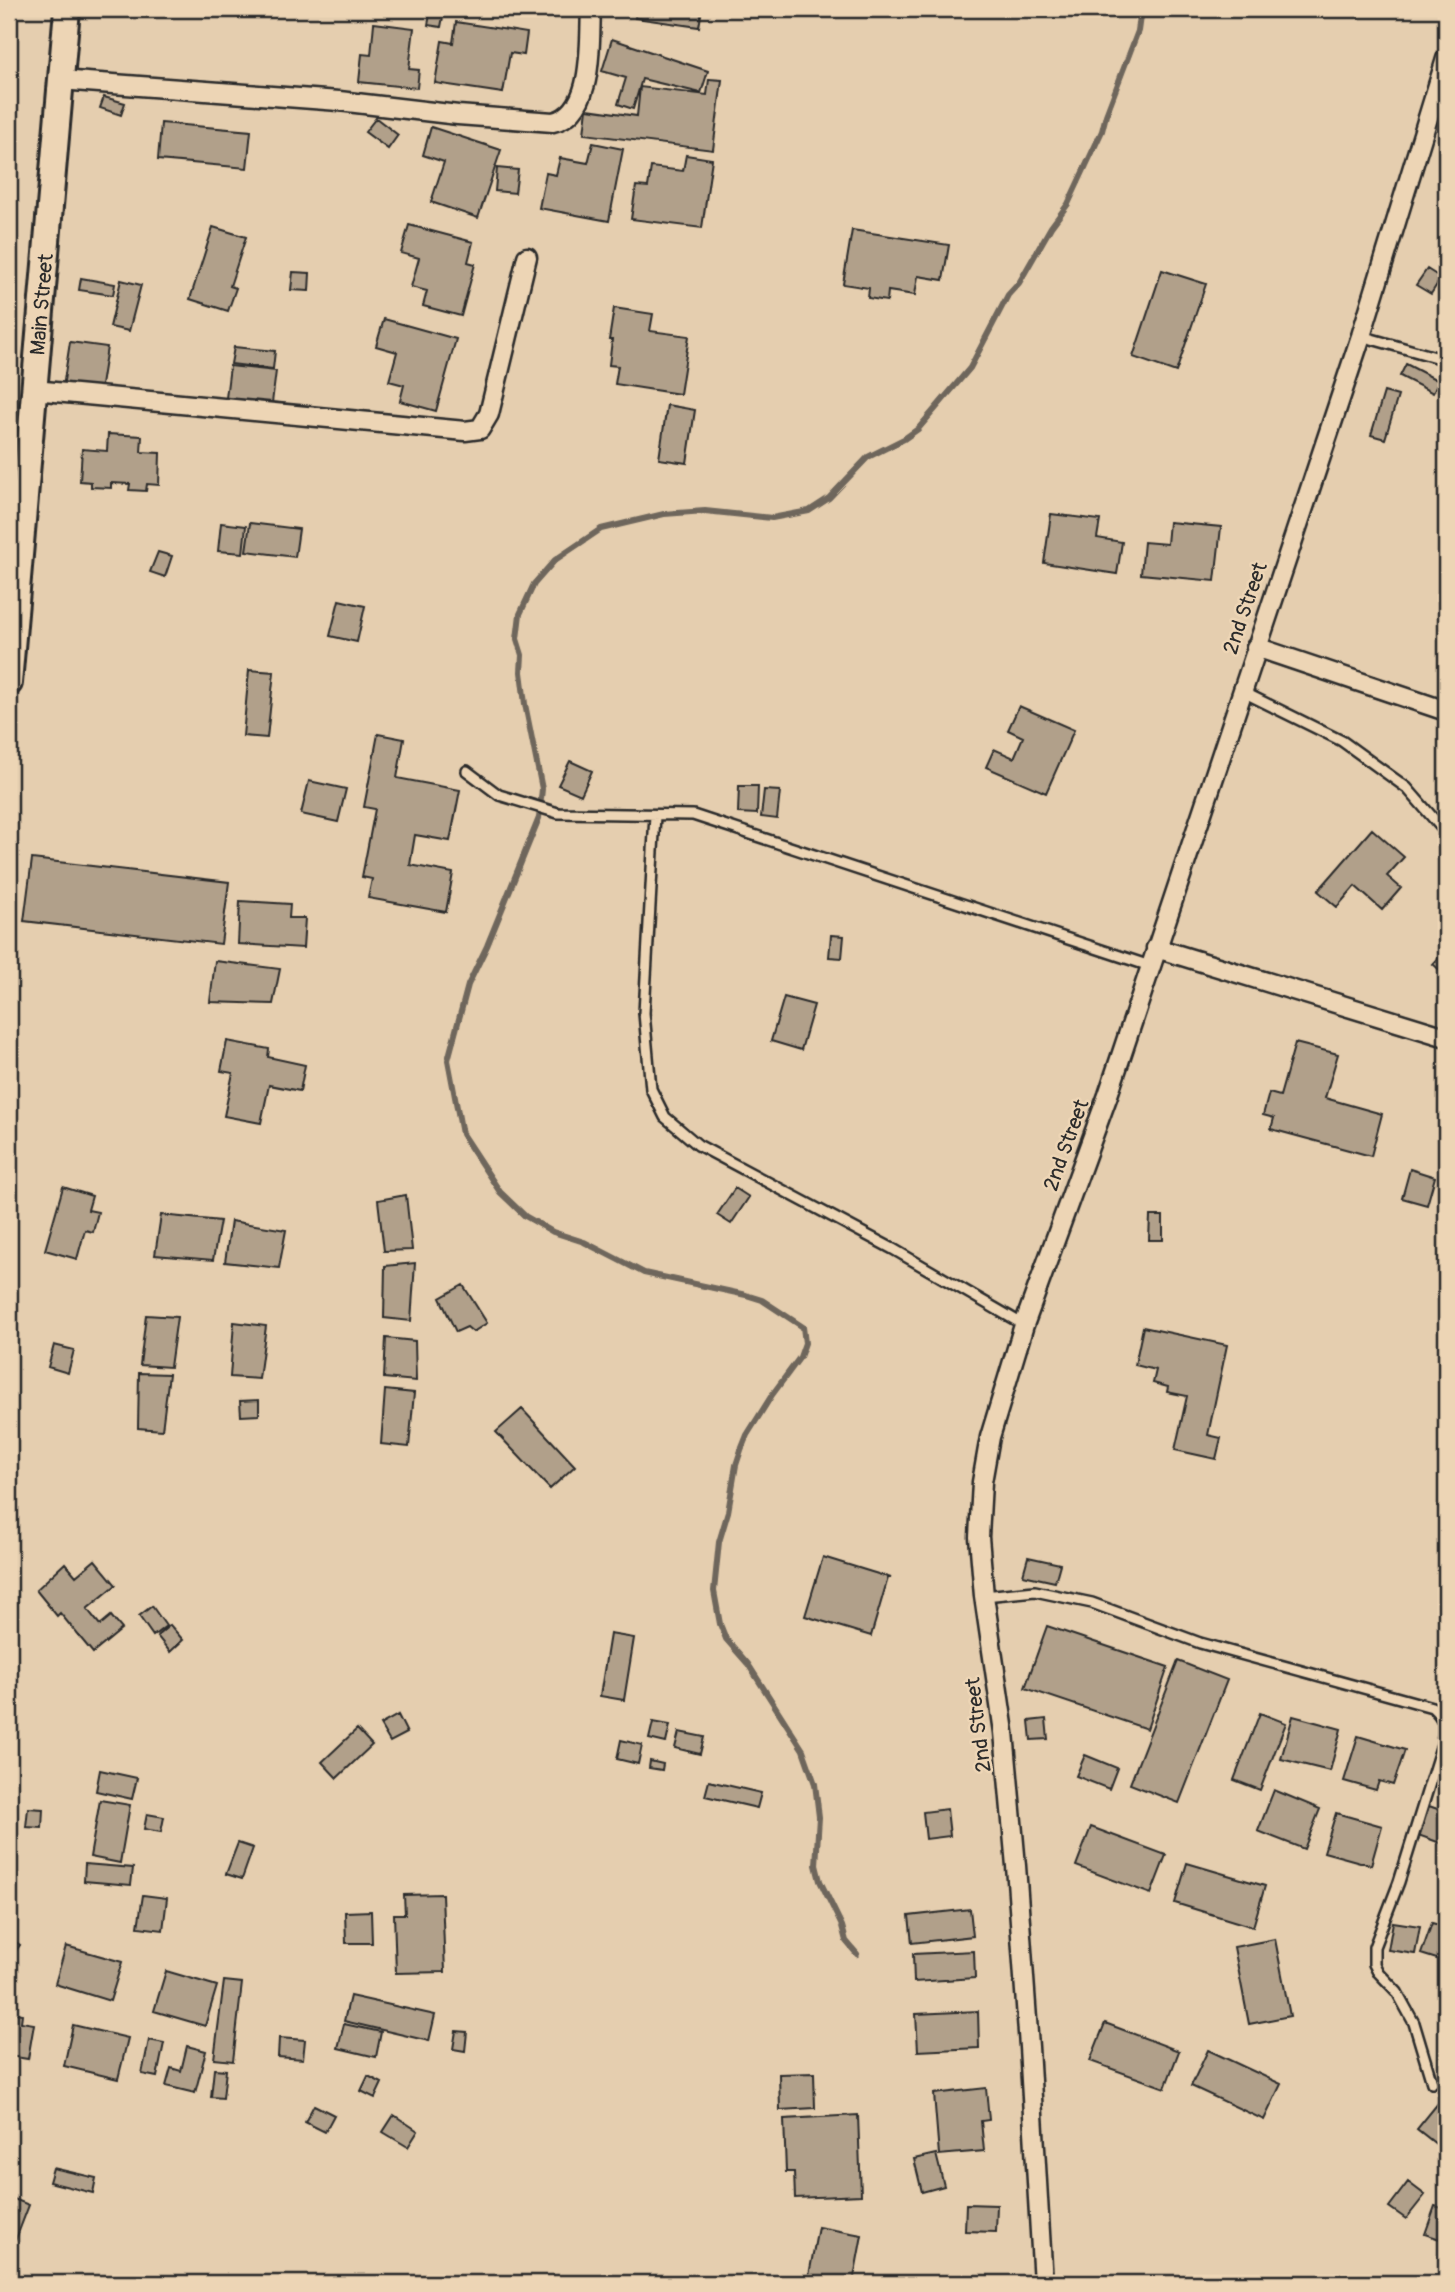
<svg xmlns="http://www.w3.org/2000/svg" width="1455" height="2292" viewBox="0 0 1455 2292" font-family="Pangolin,sans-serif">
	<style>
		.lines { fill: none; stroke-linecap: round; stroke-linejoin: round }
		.stream { stroke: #6e665b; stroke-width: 6 }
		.building { fill: #b1a08a; stroke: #2b2b2b; stroke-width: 2 }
		.service-casing { stroke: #2b2b2b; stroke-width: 14 }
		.minor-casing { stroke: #2b2b2b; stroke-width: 23 }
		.secondary-casing { stroke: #2b2b2b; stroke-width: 30 }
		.service { stroke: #edd5b5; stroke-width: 9 }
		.minor { stroke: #edd5b5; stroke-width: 18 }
		.secondary { stroke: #edd5b5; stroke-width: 24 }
		.labels { text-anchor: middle; stroke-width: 5; stroke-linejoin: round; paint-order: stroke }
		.street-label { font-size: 21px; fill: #2b2b2b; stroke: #edd5b5 }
	</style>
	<rect width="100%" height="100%" fill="#e5ceaf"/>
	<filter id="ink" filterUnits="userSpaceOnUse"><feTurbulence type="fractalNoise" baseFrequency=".0143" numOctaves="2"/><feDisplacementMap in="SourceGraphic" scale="14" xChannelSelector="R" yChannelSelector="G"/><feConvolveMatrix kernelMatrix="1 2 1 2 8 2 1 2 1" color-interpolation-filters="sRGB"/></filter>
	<g filter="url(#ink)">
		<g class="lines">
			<path class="stream" d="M857,1954L846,1941L842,1926L820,1881L816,1865L819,1817L817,1800L815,1784L803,1750L748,1664L726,1639L720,1624L714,1591L719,1542L728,1512L736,1465L741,1450L747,1435L772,1395L800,1357L805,1343L803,1327L762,1300L746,1295L644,1273L584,1242L553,1232L525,1216L500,1192L462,1134L448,1060L468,985L487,946L539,818L542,789L525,704L521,672L522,655L517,639L520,614L534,584L555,560L601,529L664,514L705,511L772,518L809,511L829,498L868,457L904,439L918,429L970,368L1008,295L1019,283L1051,227L1068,204L1102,131L1106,115L1138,31L1141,9"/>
		</g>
		<path class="building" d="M431,9L444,11L441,27L428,25Z
			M636,9H702L699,27L635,18Z
			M456,22L527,33L524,55L510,53L503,93L435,83L442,41L453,43Z
			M374,23L414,28L409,69L419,70L417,88L359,82L362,54L371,55Z
			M612,39L708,71L701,93L642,79L633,109L618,104L626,78L602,71Z
			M709,79L722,80L713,150L584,134L587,109L637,116L640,87L707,95Z
			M104,97L125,103L121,115L100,108Z
			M376,118L398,135L388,149L365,132Z
			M161,123L251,131L247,168L158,160Z
			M431,127L501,150L478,218L431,202L444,162L423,155Z
			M593,143L623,149L609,221L539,208L546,173L556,175L560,158L588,163Z
			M686,155L712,159L702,228L631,219L636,186L648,187L651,167L683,171Z
			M497,168L518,170L515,193L495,191Z
			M409,225L473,242L468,262L475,264L461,316L423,306L427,291L411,287L419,258L401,253Z
			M213,227L246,237L230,286L236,288L228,311L190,299Z
			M852,230L949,245L943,280L918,276L915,295L888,291L887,301L868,298L869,288L843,284Z
			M1427,269L1441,278L1431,294L1416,285Z
			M1162,270L1206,284L1176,372L1133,357Z
			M293,272L310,273L309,291L291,290Z
			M81,278L115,284L113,295L79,290Z
			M121,280L141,285L129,331L110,327Z
			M614,308L653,314L650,331L689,336L680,394L615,384L618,366L609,365L612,340H609Z
			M384,319L456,339L436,411L400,401L404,385L389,381L397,352L376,346Z
			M70,342L107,347L100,392L63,387Z
			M234,347L275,351L273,369L231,364Z
			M1406,364L1439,381L1433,393L1400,376Z
			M230,366L276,371L272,403L226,398Z
			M1384,392L1398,396L1385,439L1371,435Z
			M667,405L695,410L687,463L659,459Z
			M108,434L142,436L141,452L160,453L159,485L147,484L146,491L129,490L130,484L111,483V488L91,487V482L80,481L82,449L107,451Z
			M1051,514L1100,520L1097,538L1122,542L1117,574L1044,563Z
			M1169,522L1221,527L1215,581L1141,574L1144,542L1167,544Z
			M221,523L246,526L243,553L218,551Z
			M250,523L299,529L295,557L246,551Z
			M158,552L172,556L165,577L150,572Z
			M339,600L365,606L357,642L330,636Z
			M1445,665H1446V686L1440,684Z
			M249,670L274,672L267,738L243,736Z
			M1019,706L1074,730L1046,793L986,767L994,749L1014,758L1023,737L1008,730Z
			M378,734L404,739L397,778L460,790L450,841L415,835L410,865L453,873L446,912L368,898L372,879L362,877L375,809L364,807Z
			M570,761L592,771L581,795L558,785Z
			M309,781L346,789L338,822L301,814Z
			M739,786H758L757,814L738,813Z
			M764,790L780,791L777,819L761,817Z
			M1372,829L1404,857L1387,876L1401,888L1382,910L1355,886L1337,907L1318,891Z
			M32,859L229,882L221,944L24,921Z
			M240,901L290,904L289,918H305L303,948L238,944Z
			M831,935L844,936L842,958L829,957Z
			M1446,950V976L1433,964Z
			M215,961L280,969L273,1004L210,1002Z
			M784,997L814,1005L801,1050L771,1041Z
			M227,1041L269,1049L268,1057L305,1065L300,1091L269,1085L261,1123L224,1116L233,1073L221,1071Z
			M1295,1043L1338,1054L1325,1098L1382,1114L1371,1156L1271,1129L1274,1118L1263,1115L1269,1093L1280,1096Z
			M1410,1169L1435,1177L1427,1205L1402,1198Z
			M63,1187L92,1196L88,1210L98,1212L93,1232L85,1230L77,1259L45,1250Z
			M735,1188L749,1197L731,1224L717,1215Z
			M406,1195L412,1250L384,1251L378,1200Z
			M161,1215L220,1221L213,1260L155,1255Z
			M1150,1216H1163V1240H1149Z
			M231,1221L286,1230L279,1268L225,1262Z
			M415,1263L411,1321L384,1318L385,1266Z
			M463,1285L487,1323L473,1332L467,1327L456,1332L440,1298Z
			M146,1315L177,1317L170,1367L140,1365Z
			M234,1322L266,1326L259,1379L230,1377Z
			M1143,1327L1227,1345L1208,1435L1221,1438L1216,1459L1175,1450L1187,1396L1167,1392L1168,1387L1153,1383L1156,1370L1135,1365Z
			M386,1338L415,1341L416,1381L384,1378Z
			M54,1345L74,1350L68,1373L48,1367Z
			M139,1373L169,1374L162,1430L138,1428Z
			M385,1390L414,1393L409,1447L381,1444Z
			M259,1400V1415L241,1416L240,1401Z
			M522,1409L575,1466L550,1489L496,1432Z
			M823,1557L891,1578H888L871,1636L805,1616Z
			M1028,1557L1060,1564L1055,1582L1023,1575Z
			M95,1560L116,1585L87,1609L100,1625L111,1616L122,1629L93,1653L60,1613L57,1616L36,1590L65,1563L76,1576Z
			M152,1606L166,1626L153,1636L139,1616Z
			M170,1625L183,1640L170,1652L157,1636Z
			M1047,1626L1168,1667L1147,1729L1025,1688Z
			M610,1634L634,1638L624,1700L600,1696Z
			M1178,1661L1227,1680L1179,1803L1130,1784Z
			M1260,1713L1286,1723L1260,1790L1234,1780Z
			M398,1715L407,1733L390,1742L380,1725Z
			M1293,1716L1341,1729L1330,1771L1281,1759Z
			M1046,1719L1048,1739L1031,1740L1029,1721Z
			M653,1722L670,1725L666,1743L649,1739Z
			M357,1729L372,1745L337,1778L322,1762Z
			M679,1732L704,1737L700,1754L675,1748Z
			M1358,1736L1405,1750L1393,1785L1379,1781L1376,1790L1344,1781Z
			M621,1740L642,1745L638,1764L617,1759Z
			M1085,1755L1117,1768L1109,1789L1076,1776Z
			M650,1761L663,1764L662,1770L649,1768Z
			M100,1770L137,1778L132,1799L96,1791Z
			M709,1781L761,1793L757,1808L705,1796Z
			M1274,1790L1320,1809L1304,1849L1258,1831Z
			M100,1800L130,1805L120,1863L90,1857Z
			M1429,1806L1446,1812V1845L1418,1835Z
			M28,1808L43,1809L42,1828L26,1827Z
			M947,1809L950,1836L926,1839L923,1812Z
			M1336,1813L1382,1826L1371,1865L1324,1852Z
			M147,1814L164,1817L161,1832L144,1829Z
			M1091,1827L1166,1855L1151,1894L1076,1866Z
			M238,1843L253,1848L242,1879L226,1874Z
			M1187,1863L1265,1886L1253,1927L1175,1903Z
			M85,1864L133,1868L131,1885L84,1881Z
			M442,1894L445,1972L396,1973L394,1914H405L404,1895Z
			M143,1895L167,1898L163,1930L138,1927Z
			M970,1909L973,1936L912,1943L909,1916Z
			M371,1911L372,1943H346L345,1912Z
			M1393,1922L1420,1926L1415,1954L1388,1950Z
			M1432,1923L1446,1927V1962L1421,1954Z
			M9,1937L20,1945L9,1960Z
			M1275,1939L1290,2016L1249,2024L1234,1947Z
			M66,1946L122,1962L110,2001L55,1984Z
			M974,1951L975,1978L914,1982L913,1954Z
			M166,1971L217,1986L205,2026L154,2011Z
			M224,1981L242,1983L233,2061L214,2059Z
			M350,1996L435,2015L429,2041L344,2021Z
			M978,2011L979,2048L918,2051L916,2014Z
			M9,2012L22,2014L21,2022L34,2024L28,2059L9,2056Z
			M1105,2023L1179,2051L1165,2088L1090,2061Z
			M344,2024L381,2032L376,2057L338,2048Z
			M73,2025L128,2038L118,2079L64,2066Z
			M456,2031L467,2032L465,2051L453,2049Z
			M279,2038L305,2040L303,2059L278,2057Z
			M149,2040L164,2043L157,2077L142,2074Z
			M187,2046L206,2051L195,2093L166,2086L171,2068L181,2071Z
			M1208,2050L1281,2084L1264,2120L1191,2086Z
			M214,2069L226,2070L223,2098L211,2097Z
			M814,2073L815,2108L780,2110L779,2074Z
			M368,2076L382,2083L375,2098L361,2091Z
			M986,2088L989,2120L981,2121L984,2151L939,2155L934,2094Z
			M1439,2102L1446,2108V2141L1441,2148L1417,2129Z
			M314,2105L334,2115L325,2132L305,2122Z
			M394,2115L418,2131L408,2147L383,2132Z
			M858,2115L861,2195L795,2198L794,2172H786L784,2119Z
			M936,2154L944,2186L922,2192L914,2159Z
			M53,2168L96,2178L93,2193L49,2182Z
			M1408,2182L1425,2195L1406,2219L1389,2207Z
			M9,2197L29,2205L9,2257Z
			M966,2204L997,2205L996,2232L965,2231Z
			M1435,2206L1446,2209V2241L1425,2234Z
			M818,2227L862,2235L853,2283H824L825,2278L809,2275Z"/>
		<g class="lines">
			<g class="service-casing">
				<path id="service" d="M1361,336L1446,360
					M1241,691L1342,741L1407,788L1446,833
					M467,771L499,795L558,813L693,815L1150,966
					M655,815L644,1013L651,1089L665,1117L698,1145L893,1249L1024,1325
					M984,1596L1035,1591L1092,1603L1200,1643L1432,1707C1446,1720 1444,1726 1442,1744L1399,1882L1374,1947V1964L1378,1972L1397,1992L1414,2023L1432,2083"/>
			</g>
			<g class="minor-casing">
				<path id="minor" d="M60,80L339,101L458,115L553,122C595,113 589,43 591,9
					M34,390L465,431L480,429L489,414L527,257
					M1256,647L1446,711
					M1156,948L1446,1037
					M1043,2283L1029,2047L1016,1866L1004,1732L984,1596L979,1537L982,1482L990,1437L1024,1325L1108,1095L1361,336L1446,59"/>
			</g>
			<g class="secondary-casing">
				<g id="secondary">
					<path id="s1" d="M9,683L67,9"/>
				</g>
			</g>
			<use href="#service" class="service"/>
			<use href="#minor" class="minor"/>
			<use href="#secondary" class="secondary"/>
		</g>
	</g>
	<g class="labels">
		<g class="street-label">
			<text dy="7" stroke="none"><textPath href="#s1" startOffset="380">Main Street</textPath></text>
			<text transform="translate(1245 608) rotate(-71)" y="7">2nd Street</text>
			<text transform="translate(1066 1145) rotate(-70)" y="7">2nd Street</text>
			<text transform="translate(978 1725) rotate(-97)" y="7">2nd Street</text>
		</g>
	</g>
	<rect width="1455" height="2292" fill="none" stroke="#edd5b5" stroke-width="35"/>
	<rect x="18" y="18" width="1420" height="2257" fill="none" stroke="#2b2b2b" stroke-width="2.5" filter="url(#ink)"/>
</svg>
